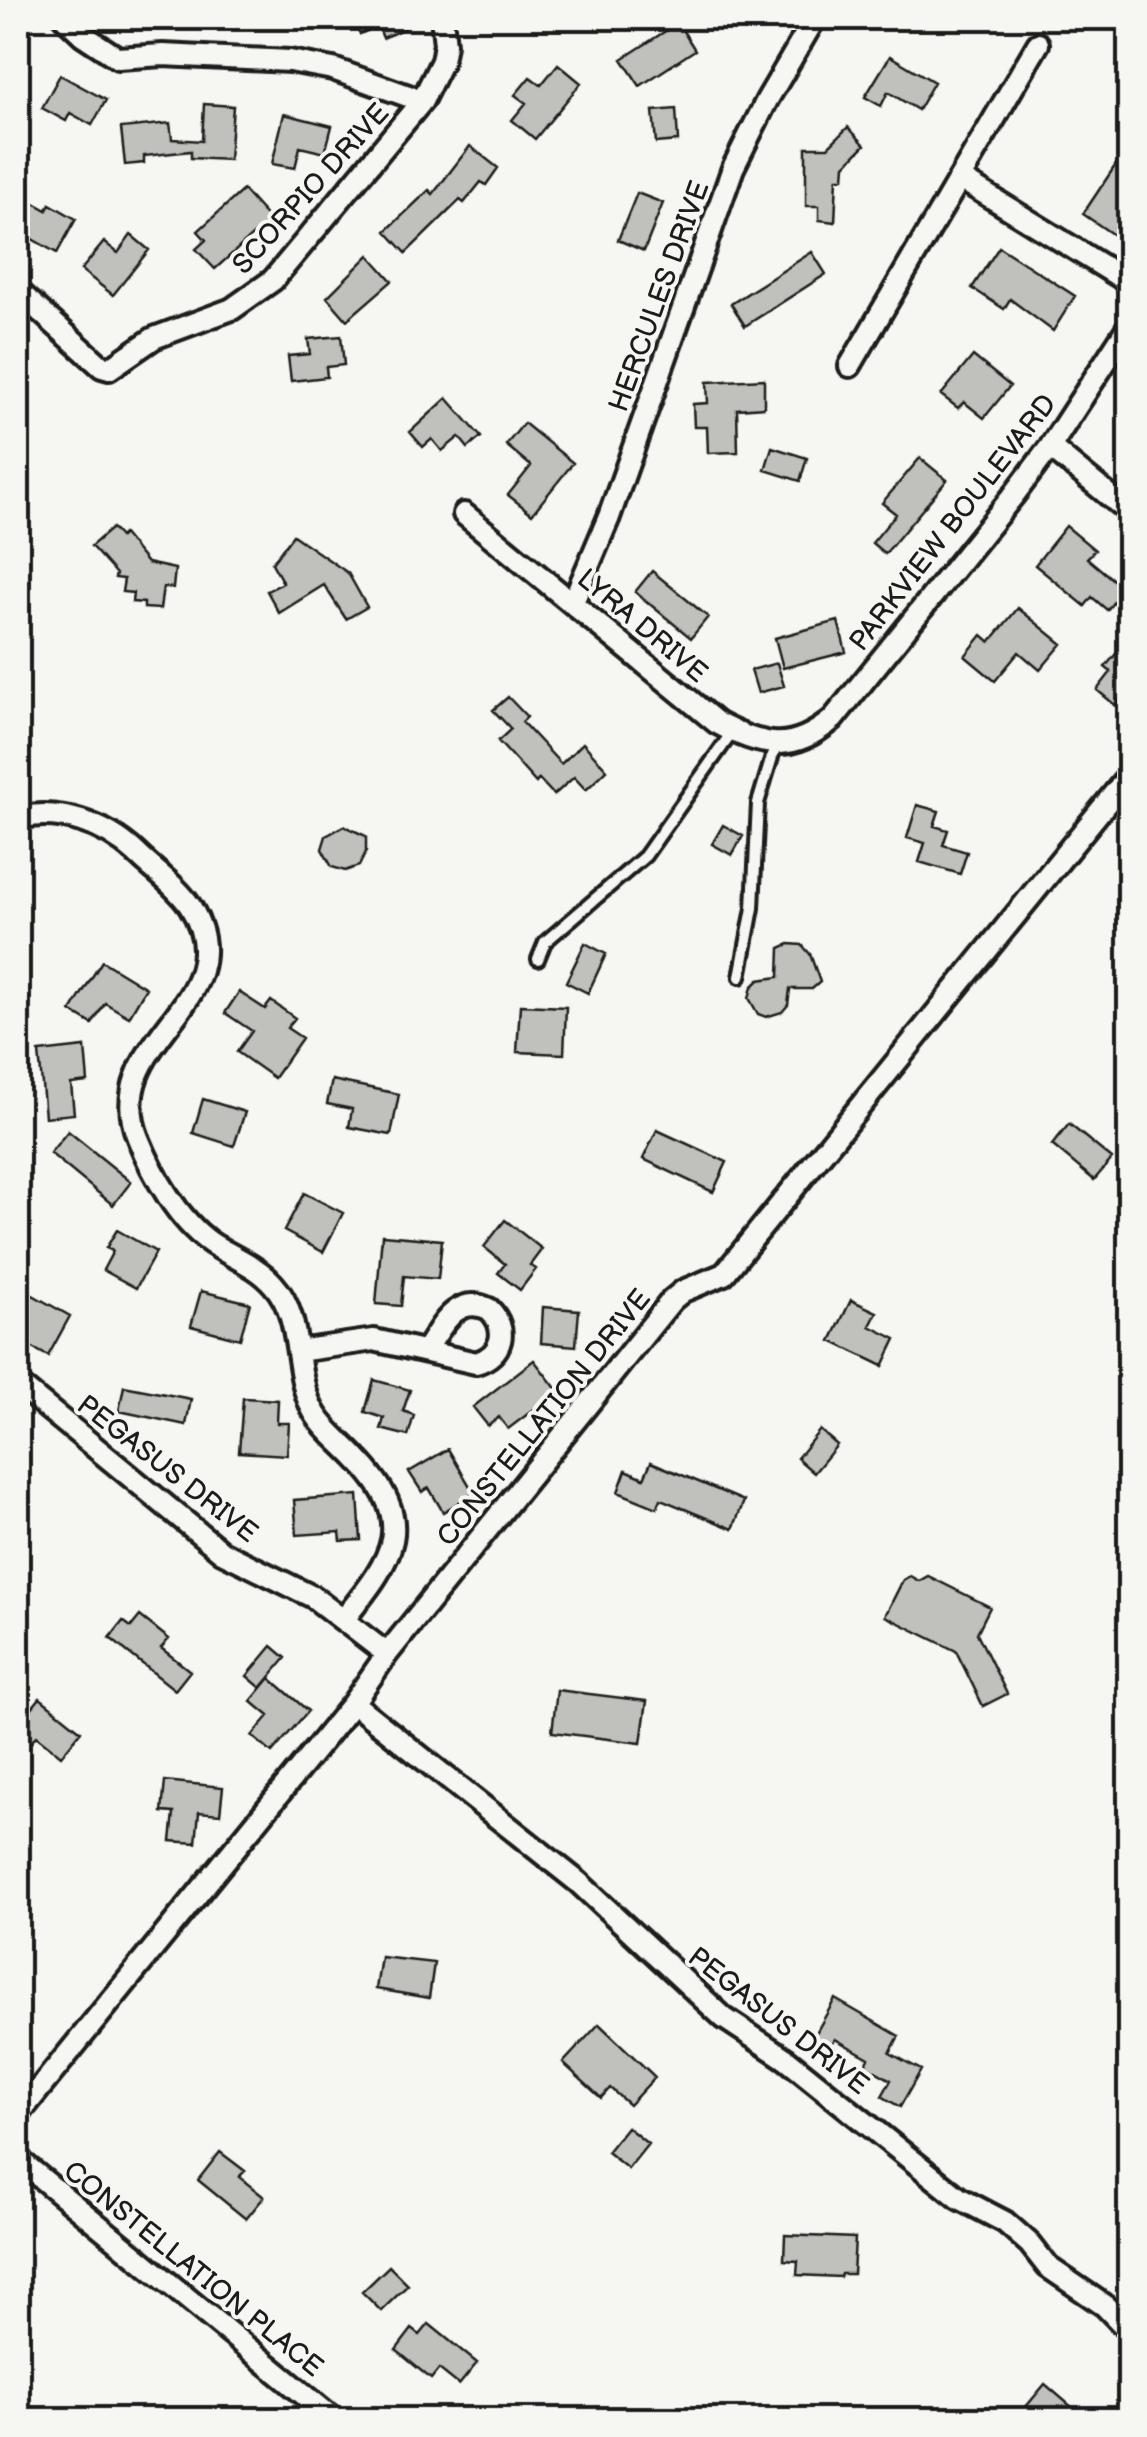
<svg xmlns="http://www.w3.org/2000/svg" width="1147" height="2437" viewBox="0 0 1147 2437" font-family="'Balsamiq Sans',sans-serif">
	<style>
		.building { fill: #c0c0bd; stroke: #1c1c1c; stroke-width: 2.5 }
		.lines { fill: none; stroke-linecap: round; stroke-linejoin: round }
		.lane-casing { stroke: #1c1c1c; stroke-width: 18 }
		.street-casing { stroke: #1c1c1c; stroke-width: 28 }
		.lane { stroke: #f6f6f2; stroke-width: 10 }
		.street { stroke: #f6f6f2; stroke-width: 20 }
		.labels { text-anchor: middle; stroke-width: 8; stroke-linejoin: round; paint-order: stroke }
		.street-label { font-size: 28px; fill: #1c1c1c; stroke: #f6f6f2 }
	</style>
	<rect width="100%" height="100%" fill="#f6f6f2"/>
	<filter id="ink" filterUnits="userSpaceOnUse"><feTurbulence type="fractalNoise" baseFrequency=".01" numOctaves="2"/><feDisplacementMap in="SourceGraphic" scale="20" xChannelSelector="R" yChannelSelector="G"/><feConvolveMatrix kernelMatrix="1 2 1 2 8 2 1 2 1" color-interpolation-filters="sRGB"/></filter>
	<g filter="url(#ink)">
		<path class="building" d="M353,18H400L405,28L383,38L378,26L360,34Z
			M678,23L695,50L640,86L622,59Z
			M890,56L934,82L918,110L888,92L881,106L865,97Z
			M558,64L581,83L535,139L512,120L526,103L515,95L530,77L541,85Z
			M60,75L106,100L92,125L70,113L66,121L42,108Z
			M204,104L233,106L229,160L191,158V151L144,156V163L125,165L121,128L170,123L172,139L202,141Z
			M676,109L678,141L656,143L653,111Z
			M284,114L332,126L325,153L300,147L295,168L272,164Z
			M848,127L865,145L845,165L844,178H837L835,222L819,220V206H806V147H828Z
			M470,146L498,168L486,185L481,182L464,203L460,200L406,253L386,231L429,190L433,194Z
			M1119,160L1130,167V221L1118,238L1083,214Z
			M243,190L270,220L215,269L196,249L206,240L198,231Z
			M637,193L663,203L644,251L618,240Z
			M18,194L47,210L50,204L76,219L57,253L18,231Z
			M131,235L149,250L113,295L81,270L104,242L118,253Z
			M999,247L1075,296L1053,331L1010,299L1004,309L972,288Z
			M812,252L826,274L745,326L731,304Z
			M369,255L392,281L347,320L327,297Z
			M341,336L344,365L326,367L327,377L291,381L288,356L310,354L308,339Z
			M973,356L1010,386L984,418L964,402L958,408L941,395Z
			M764,379V407L737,409L738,452L708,453L707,427H694L693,404L708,403L707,382Z
			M447,398L481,437L468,448L459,437L442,451L432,439L423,447L410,432Z
			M524,423L573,463L532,514L508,495L531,466L506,445Z
			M772,447L807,458L800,481L765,470Z
			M920,458L947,480L885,554L872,543L896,514L882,503Z
			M1066,526L1095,550L1087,558L1124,589L1107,610L1092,597L1085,606L1035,565Z
			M112,528L120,537L123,534L147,563L175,569L173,588L163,587L160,609L144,608V603L132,602L133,593L122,592L124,579L115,578L116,574L91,546Z
			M293,535L348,573L367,607L346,619L324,585L279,613L267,591L283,583L272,563Z
			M652,571L708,617L691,638L635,592Z
			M1018,608L1062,644L1040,670L1019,652L995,681L965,656L982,635L990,642Z
			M838,621L846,652L783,668L775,638Z
			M1130,637V687L1115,705L1097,690L1111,672L1105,667Z
			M777,663L784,686L758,693L751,670Z
			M508,697L527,717L522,722L561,764L583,743L607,770L586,790L574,777L554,795L539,779L536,783L498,741L511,729L493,710Z
			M917,805L939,811L934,826L948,830L943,845L967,852L960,874L919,862L925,843L907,838Z
			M723,825L743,836L732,855L712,844Z
			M344,826L366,836V852L359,866L345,871L332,867L322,849L326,836Z
			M585,943L606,954L588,993L566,982Z
			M789,944L802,945L810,954L820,982L812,989H790L788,1005L782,1012L766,1017L758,1014L749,998L752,987L759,980L779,977L780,948Z
			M102,961L146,988L129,1017L105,1003L92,1024L71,1011Z
			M239,992L265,1009L271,1001L295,1018L287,1028L302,1038L274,1078L237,1052L252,1031L225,1013Z
			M520,1005L566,1007L564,1054L517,1052Z
			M85,1047L88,1082L71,1084L74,1114L45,1117L39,1052Z
			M332,1080L399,1094L391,1135L349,1127L352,1109L327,1104Z
			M203,1099L245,1112L234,1146L193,1133Z
			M1069,1124L1112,1159L1094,1180L1052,1145Z
			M657,1130L727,1162L713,1192L643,1159Z
			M68,1131L131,1182L113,1205L50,1153Z
			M304,1193L343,1213L323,1252L284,1231Z
			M505,1220L542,1249L530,1265L536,1269L520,1290L498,1273L505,1264L484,1247Z
			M117,1230L156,1252L136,1288L103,1270L113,1251L106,1248Z
			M382,1235L442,1240L438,1279L404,1276L401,1306L376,1304Z
			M201,1291L250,1303L240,1339L191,1326Z
			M31,1294L70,1316L48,1356L18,1340V1318Z
			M851,1300L877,1312L870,1326L896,1339L883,1366L831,1341Z
			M543,1307L579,1310L576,1346L541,1343Z
			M534,1360L558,1391L508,1429L499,1417L488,1426L473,1407Z
			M374,1380L410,1390L403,1411L414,1415L408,1436L381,1429L384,1418L365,1412Z
			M124,1386L191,1399L186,1425L119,1411Z
			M243,1398L278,1400L277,1423H289L287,1455L239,1452Z
			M820,1430L837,1445L814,1473L797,1458Z
			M448,1449L474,1493L443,1512L429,1488L422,1492L409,1472Z
			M651,1462L744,1501L733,1529L661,1499L657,1508L618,1492L626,1470L644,1478Z
			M358,1495L361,1540L341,1541L340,1532L297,1535L294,1500Z
			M910,1576L919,1581L928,1576L990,1607L977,1633L1007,1694L983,1706L956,1651L885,1616L903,1580Z
			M140,1616L169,1639L161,1648L190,1671L175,1690L110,1638L123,1621L131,1627Z
			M272,1646L286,1658L261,1688L247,1676Z
			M270,1678L308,1711L272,1753L252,1736L269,1716L251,1701Z
			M557,1690L647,1701L641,1743L552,1732Z
			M40,1698L81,1731L61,1756L36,1736L18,1759V1725Z
			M165,1781L223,1787L220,1814L199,1812L196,1843L171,1841L174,1813L162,1812Z
			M381,1957L434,1963L429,1998L376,1989Z
			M835,1999L899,2036L890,2053L921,2070L900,2107L882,2096L891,2080L865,2065L869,2058L835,2039L828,2050L812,2040Z
			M599,2024L655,2077L629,2105L610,2088L601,2098L563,2063Z
			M627,2127L648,2144L628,2169L607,2152Z
			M220,2152L245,2171L239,2177L264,2197L246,2219L198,2180Z
			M785,2235L855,2238L853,2274H841L840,2277L797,2275L798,2261L784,2260Z
			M389,2266L408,2285L381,2311L362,2292Z
			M429,2324L477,2363L459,2385L439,2369L431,2379L396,2350L412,2329L420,2335Z
			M1045,2384L1087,2420H1015Z"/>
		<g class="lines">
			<g class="lane-casing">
				<path id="lane" d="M538,959L545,942L645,856L733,731
					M740,977L753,908L758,803L776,744"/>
			</g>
			<g class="street-casing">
				<path id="street" d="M65,18L83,35L118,58L163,55L290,61L333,69L422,101
					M961,179L1130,283
					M18,291L102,367L109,369L154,338L232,309L273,280L422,101L442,61L445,44L442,18
					M850,366L1038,44
					M1050,447L1130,513
					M464,514L717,723C762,747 792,754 833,719L1013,496L1050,447L1130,324
					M573,602L609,517L733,168L767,100L815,18
					M18,818C59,808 105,824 136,853C153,870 177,886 190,906C250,1002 98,1040 138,1138C153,1175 178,1220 211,1243C232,1257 256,1265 273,1284C303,1317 293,1367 311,1406C320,1426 340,1441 355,1457C419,1522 394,1557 344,1619
					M298,1351L374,1340L476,1363C503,1355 509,1329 489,1309C456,1294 442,1326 426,1350
					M18,1384L222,1552L313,1597L387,1654
					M353,1703L578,1882L724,2018L786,2059L959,2198L1005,2222L1030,2244L1048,2267L1105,2306L1130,2332
					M18,2115L353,1703L387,1654L672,1300L683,1291L724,1274L1130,774
					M18,2159L335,2420"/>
			</g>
			<use href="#lane" class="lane"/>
			<use href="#street" class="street"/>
		</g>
	</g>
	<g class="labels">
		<g class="street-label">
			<text transform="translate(310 188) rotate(-48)" y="10">SCORPIO DRIVE</text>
			<text transform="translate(658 296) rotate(-70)" y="10">HERCULES DRIVE</text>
			<text transform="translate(952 522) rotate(-52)" y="10">PARKVIEW BOULEVARD</text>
			<text transform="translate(643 625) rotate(40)" y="10">LYRA DRIVE</text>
			<text transform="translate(543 1417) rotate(-51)" y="10">CONSTELLATION DRIVE</text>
			<text transform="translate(168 1468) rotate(38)" y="10">PEGASUS DRIVE</text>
			<text transform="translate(779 2020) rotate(38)" y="10">PEGASUS DRIVE</text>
			<text transform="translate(194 2268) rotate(39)" y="10">CONSTELLATION PLACE</text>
		</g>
	</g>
	<rect width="1147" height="2437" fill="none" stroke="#f6f6f2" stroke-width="60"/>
	<rect x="30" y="30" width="1087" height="2377" fill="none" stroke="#1c1c1c" stroke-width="4" filter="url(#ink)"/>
</svg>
